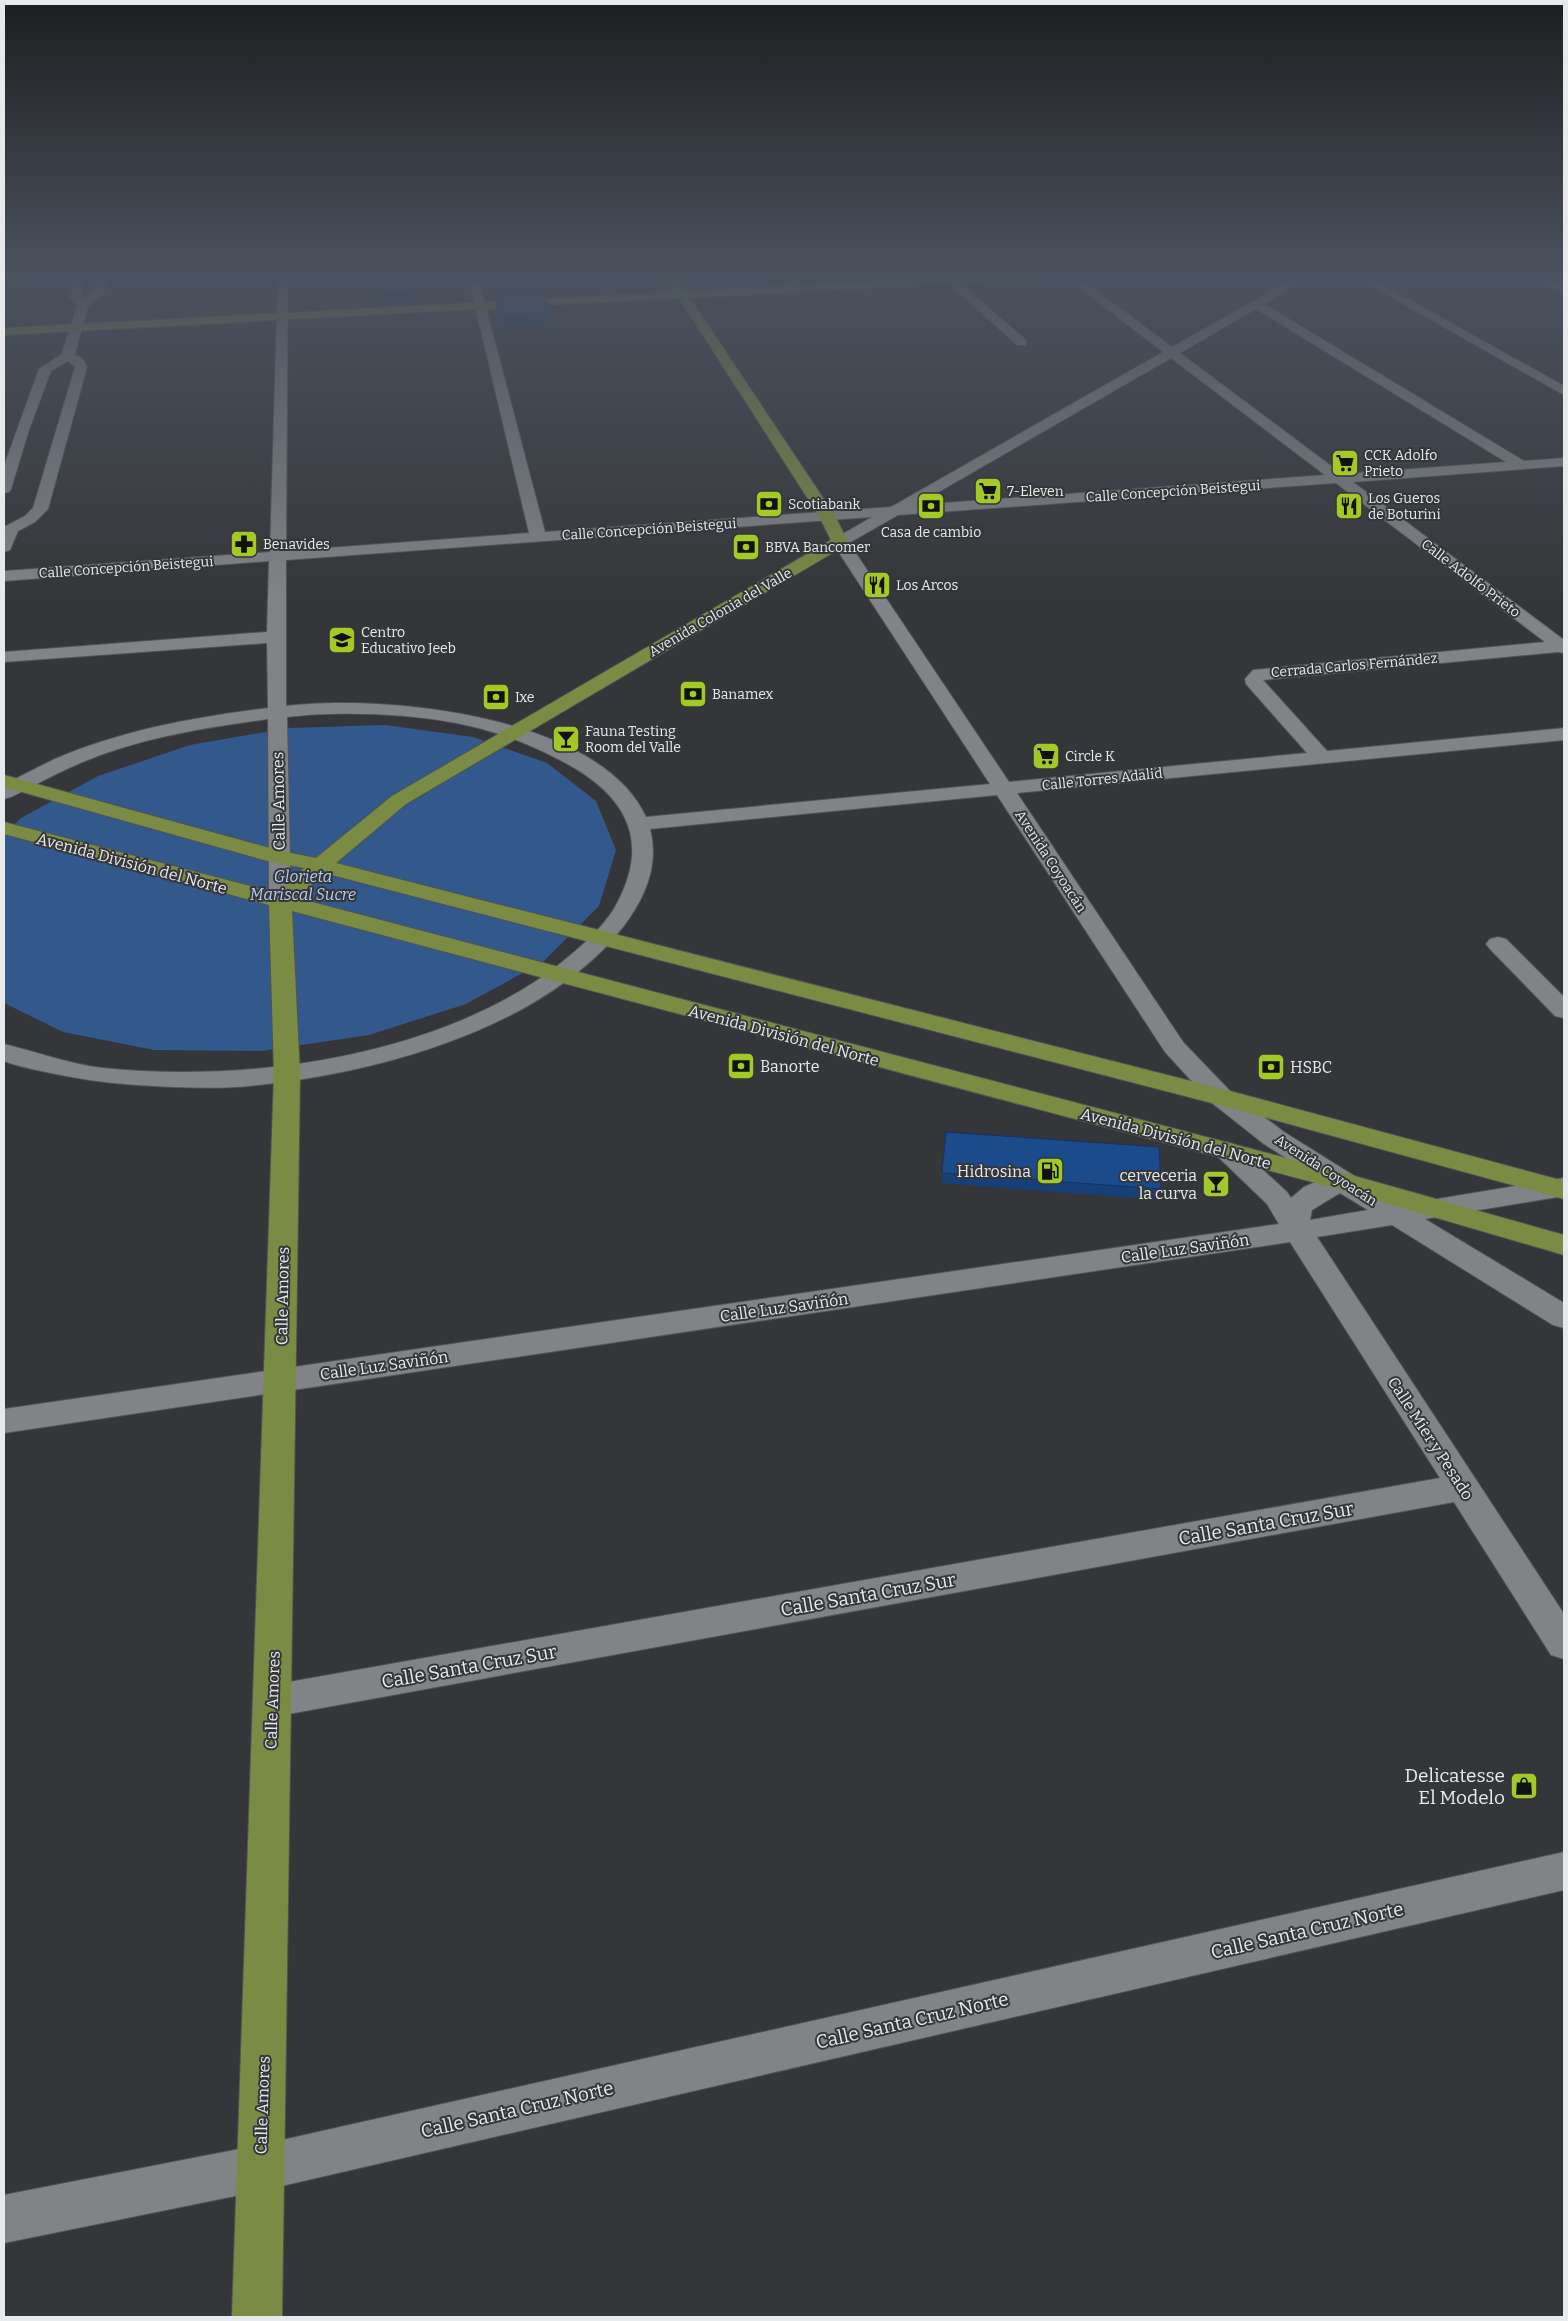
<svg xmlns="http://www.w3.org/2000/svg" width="1568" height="2321" viewBox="0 0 1568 2321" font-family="Bitter,serif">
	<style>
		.green { fill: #33588b }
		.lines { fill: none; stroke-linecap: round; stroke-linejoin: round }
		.minor-casing { stroke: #515355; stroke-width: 2 }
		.major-casing { stroke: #515355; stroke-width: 2 }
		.minor { fill: #818386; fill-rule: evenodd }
		.major { fill: #7a8b43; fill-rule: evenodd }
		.wall { fill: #184078 }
		.shaded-wall { fill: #143461 }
		.building { fill: #1c4b8b; stroke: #143461 }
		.labels { text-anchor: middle; stroke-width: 4; stroke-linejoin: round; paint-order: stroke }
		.far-poi-label { font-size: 14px; fill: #e8e9eb; stroke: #353639; text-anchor: start }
		.far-street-label { font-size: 14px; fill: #e8e9eb; stroke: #353639 }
		.street-label { font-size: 16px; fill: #e8e9eb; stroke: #353639 }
		.park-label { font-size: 16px; font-style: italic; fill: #b4cef3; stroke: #353639 }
		.poi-label { font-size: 16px; fill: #e8e9eb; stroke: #353639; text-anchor: start }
		.near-street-label { font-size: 19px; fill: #e8e9eb; stroke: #353639 }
		.near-poi-label { font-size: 19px; fill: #e8e9eb; stroke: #353639; text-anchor: end }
	</style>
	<rect width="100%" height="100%" fill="#353639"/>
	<path class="green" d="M385,725L473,737L547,763L596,801L616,850L599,906L543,962L466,1004L369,1035L261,1051L154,1050L63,1032L4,1003V835L21,818L98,776L190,745L288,728Z"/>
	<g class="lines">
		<g class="minor-casing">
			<path id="minor" d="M77,274H87L80,294L84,298L94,291L101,274H111L103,295L88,306L75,355L83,359L87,367L48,509L35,522L18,531L10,550L4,552V527L25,516L33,508L75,367L68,361L51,371L29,430L11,489L9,492L4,493V466L39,369L62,354L77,305L68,295Z
				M278,274H288L286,551L529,533L470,285L475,282L480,285L545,532L891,507L1163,352L1062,274H1074L1172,347L1301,274H1314L1264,304L1524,461L1564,458V466L1353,482L1564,640V653L1558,652L1263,680L1327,751L1564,728V740L1017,793L1183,1042L1230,1091L1284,1132L1401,1205L1564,1178V1196L1425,1219L1564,1303V1328L1553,1325L1392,1225L1317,1237L1564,1614V1659L1551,1655L1454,1502L272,1717L259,1713L253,1701L259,1689L272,1685L1440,1478L1290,1242L4,1433V1409L1279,1224L1267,1204L1212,1151L1216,1145L1226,1142L1236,1145L1287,1192L1291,1198L1304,1187L1320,1180L1264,1144L1212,1103L1165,1052L997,795L650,829C661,870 640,908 614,938C528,1035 362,1077 237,1087C204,1089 170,1087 137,1085C104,1083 73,1078 41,1071C29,1068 16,1066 4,1061V1044C37,1052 69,1064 103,1068C249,1083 436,1057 556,967C577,950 601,931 615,907C655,836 621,790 556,758C523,741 492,730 456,723C407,713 335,711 287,717L291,902L288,907L280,909L272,907L269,902L268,719C201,728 131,739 69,768C49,777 30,788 11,797L4,799V785C21,776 38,767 55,759C122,730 196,717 268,708L267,643L4,662V652L267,632L269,561L4,581V571L270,552ZM1256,309L1506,462L1342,474L1180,353ZM1171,358L1325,475L916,505ZM1336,483L1545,642L1253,670L1245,679L1246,684L1307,753L1009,782L849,543L898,515ZM872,517L834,539L832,542L990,784L646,817C599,715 384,694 286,706V560ZM1340,1193L1368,1210L1310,1220L1312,1210Z
				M794,274H805L790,292H782L780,290Z
				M938,274H949L1025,339L1027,342L1025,345H1017Z
				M1350,274H1363L1564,386V395Z
				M1523,274H1537L1564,286V293Z
				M1498,937L1506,939L1564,997V1018L1555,1016L1490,949L1486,944L1490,939Z
				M1564,1852V1890L260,2191L4,2243V2195L260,2145Z"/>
		</g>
		<g class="major-casing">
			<path id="major" d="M664,274H674L686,291L1013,274H1076L1071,277L690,298L835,516L848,542L846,545L406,804L336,863L1230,1091L1564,1181V1199L1212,1103L324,873L297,898L1351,1175L1564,1235V1255L1331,1187L292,911L300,1074L282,2317H232L274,1074L269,905L4,834V822L277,893L304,868L271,862L4,787V775L281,851L316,858L392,796L831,540L819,516L679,298L4,335V328L675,292Z"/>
		</g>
		<use href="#minor" class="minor"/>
		<use href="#major" class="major"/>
	</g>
	<path class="wall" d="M485,274H664V277L541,285L542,296L554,324L503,327L497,310L496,300H494Z
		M946,1132L1161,1189L1159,1200L942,1183Z"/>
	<path class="shaded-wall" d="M536,274H664V277L541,285L542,297L494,300L492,287Z
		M678,274H724L678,276Z
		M412,291L413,304L381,306L379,292Z
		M553,312L554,324L503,327L502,315Z"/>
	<path class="building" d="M376,274H408L412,291L379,292Z
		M488,274H536L541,284L492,287Z
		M545,296L553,312L502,315L496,298Z
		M946,1132L1159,1147L1161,1189L942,1173Z"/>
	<linearGradient id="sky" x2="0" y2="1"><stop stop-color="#1d1e1f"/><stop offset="0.46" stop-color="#4b525f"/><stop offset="1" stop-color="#4b525f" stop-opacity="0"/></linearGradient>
	<rect width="1568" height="599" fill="url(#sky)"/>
	<defs>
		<g id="supermarket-square" transform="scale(1.4375)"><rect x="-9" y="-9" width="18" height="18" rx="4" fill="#a3c926" stroke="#353639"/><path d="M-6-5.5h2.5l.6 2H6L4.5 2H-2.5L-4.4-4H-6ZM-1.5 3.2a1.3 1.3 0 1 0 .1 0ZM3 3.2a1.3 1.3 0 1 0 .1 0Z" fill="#111"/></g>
		<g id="bank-square" transform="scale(1.4375)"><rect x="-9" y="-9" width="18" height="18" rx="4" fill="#a3c926" stroke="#353639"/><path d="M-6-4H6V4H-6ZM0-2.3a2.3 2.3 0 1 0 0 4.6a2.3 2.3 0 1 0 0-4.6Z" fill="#111"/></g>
		<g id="restaurant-square" transform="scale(1.4375)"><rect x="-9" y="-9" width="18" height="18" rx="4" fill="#a3c926" stroke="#353639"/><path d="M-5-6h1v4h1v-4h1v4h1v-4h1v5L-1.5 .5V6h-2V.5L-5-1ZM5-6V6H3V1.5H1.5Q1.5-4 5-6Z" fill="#111"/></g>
		<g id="pharmacy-square" transform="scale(1.4375)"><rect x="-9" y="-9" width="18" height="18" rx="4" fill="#a3c926" stroke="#353639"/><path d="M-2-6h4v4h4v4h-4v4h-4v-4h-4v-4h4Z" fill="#111"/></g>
		<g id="school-square" transform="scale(1.4375)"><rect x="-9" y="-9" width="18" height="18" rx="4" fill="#a3c926" stroke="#353639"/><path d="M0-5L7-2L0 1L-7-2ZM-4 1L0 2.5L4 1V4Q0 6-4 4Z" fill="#111"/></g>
		<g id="bar-square" transform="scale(1.4375)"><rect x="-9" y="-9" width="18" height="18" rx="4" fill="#a3c926" stroke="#353639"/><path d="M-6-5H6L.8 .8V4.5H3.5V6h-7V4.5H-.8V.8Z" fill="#111"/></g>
		<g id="fuel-square" transform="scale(1.4375)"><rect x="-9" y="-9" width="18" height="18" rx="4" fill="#a3c926" stroke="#353639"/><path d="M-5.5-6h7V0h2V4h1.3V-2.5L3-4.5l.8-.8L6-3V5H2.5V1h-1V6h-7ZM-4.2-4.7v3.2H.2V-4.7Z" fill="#111"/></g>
		<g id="shop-square" transform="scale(1.4375)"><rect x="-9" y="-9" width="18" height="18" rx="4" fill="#a3c926" stroke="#353639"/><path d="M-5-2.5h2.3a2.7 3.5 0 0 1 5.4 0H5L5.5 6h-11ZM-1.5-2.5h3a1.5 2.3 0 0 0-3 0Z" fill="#111"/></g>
	</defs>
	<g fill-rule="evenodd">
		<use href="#supermarket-square" x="1345" y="463"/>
		<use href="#supermarket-square" x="988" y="491"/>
		<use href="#bank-square" x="769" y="504"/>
		<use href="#bank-square" x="931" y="506"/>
		<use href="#restaurant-square" x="1349" y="506"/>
		<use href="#pharmacy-square" x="244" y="544"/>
		<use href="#bank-square" x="746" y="547"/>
		<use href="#restaurant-square" x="877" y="585"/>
		<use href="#school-square" x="342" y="640"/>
		<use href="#bank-square" x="693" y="694"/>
		<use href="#bank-square" x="496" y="697"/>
		<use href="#bar-square" x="566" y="739"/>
		<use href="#supermarket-square" x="1046" y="756"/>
		<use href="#bank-square" x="741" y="1066"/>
		<use href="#bank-square" x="1271" y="1067"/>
		<use href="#fuel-square" x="1050" y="1171"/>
		<use href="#bar-square" x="1216" y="1184"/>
		<use href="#shop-square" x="1524" y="1786"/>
	</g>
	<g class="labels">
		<g class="far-poi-label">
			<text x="1364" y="460">CCK Adolfo<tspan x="1364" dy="16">Prieto</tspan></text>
			<text x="1007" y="496">7-Eleven</text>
			<text x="1368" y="503">Los Gueros<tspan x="1368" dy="16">de Boturini</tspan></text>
			<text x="788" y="509">Scotiabank</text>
			<text x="931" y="537" text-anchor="middle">Casa de cambio</text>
			<text x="263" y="549">Benavides</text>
			<text x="765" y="552">BBVA Bancomer</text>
			<text x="896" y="590">Los Arcos</text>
			<text x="361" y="637">Centro<tspan x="361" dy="16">Educativo Jeeb</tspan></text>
			<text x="712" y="699">Banamex</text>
			<text x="515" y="702">Ixe</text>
			<text x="585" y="736">Fauna Testing<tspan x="585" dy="16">Room del Valle</tspan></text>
			<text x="1065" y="761">Circle K</text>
		</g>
		<g class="far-street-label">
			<text transform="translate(1173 491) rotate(-4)" y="5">Calle Concepción Beistegui</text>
			<text transform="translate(649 529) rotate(-4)" y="5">Calle Concepción Beistegui</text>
			<text transform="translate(126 567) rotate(-4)" y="5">Calle Concepción Beistegui</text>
			<text transform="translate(1471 578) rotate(37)" y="5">Calle Adolfo Prieto</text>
			<text transform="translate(720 612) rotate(-30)" y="5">Avenida Colonia del Valle</text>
			<text transform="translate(1354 665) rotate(-5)" y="5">Cerrada Carlos Fernández</text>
			<text transform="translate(1102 779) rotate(-6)" y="5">Calle Torres Adalid</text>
			<text transform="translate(1051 861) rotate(57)" y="5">Avenida Coyoacán</text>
			<text transform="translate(1326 1170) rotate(33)" y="5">Avenida Coyoacán</text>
		</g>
		<g class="street-label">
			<text transform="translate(278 801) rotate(-91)" y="6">Calle Amores</text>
			<text transform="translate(132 863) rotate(15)" y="6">Avenida División del Norte</text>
			<text transform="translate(784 1035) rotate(15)" y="6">Avenida División del Norte</text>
			<text transform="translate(1176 1138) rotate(15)" y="6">Avenida División del Norte</text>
			<text transform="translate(1185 1248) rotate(-8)" y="6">Calle Luz Saviñón</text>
			<text transform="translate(282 1296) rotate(-89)" y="6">Calle Amores</text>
			<text transform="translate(784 1307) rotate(-8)" y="6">Calle Luz Saviñón</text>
			<text transform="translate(384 1365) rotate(-8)" y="6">Calle Luz Saviñón</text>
			<text transform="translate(1431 1438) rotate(57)" y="6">Calle Mier y Pesado</text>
			<text transform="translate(272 1700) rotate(-88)" y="6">Calle Amores</text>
			<text transform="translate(262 2105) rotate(-88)" y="6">Calle Amores</text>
		</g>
		<g class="park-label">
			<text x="303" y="882">Glorieta<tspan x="303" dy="18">Mariscal Sucre</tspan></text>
		</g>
		<g class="poi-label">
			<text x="760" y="1072">Banorte</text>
			<text x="1290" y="1073">HSBC</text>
			<text x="1031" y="1177" text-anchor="end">Hidrosina</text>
			<text x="1197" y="1181" text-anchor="end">cerveceria<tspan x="1197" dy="18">la curva</tspan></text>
		</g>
		<g class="near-street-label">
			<text transform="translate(1266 1523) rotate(-10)" y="7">Calle Santa Cruz Sur</text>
			<text transform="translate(868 1594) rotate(-10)" y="7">Calle Santa Cruz Sur</text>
			<text transform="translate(469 1666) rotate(-10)" y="7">Calle Santa Cruz Sur</text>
			<text transform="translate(1307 1930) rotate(-13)" y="7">Calle Santa Cruz Norte</text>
			<text transform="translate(912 2020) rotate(-13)" y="7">Calle Santa Cruz Norte</text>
			<text transform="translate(517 2109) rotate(-13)" y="7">Calle Santa Cruz Norte</text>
		</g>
		<g class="near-poi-label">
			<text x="1505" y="1782">Delicatesse<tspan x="1505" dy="22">El Modelo</tspan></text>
		</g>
	</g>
	<rect width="1568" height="2321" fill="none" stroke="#e8e9eb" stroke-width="10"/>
</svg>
